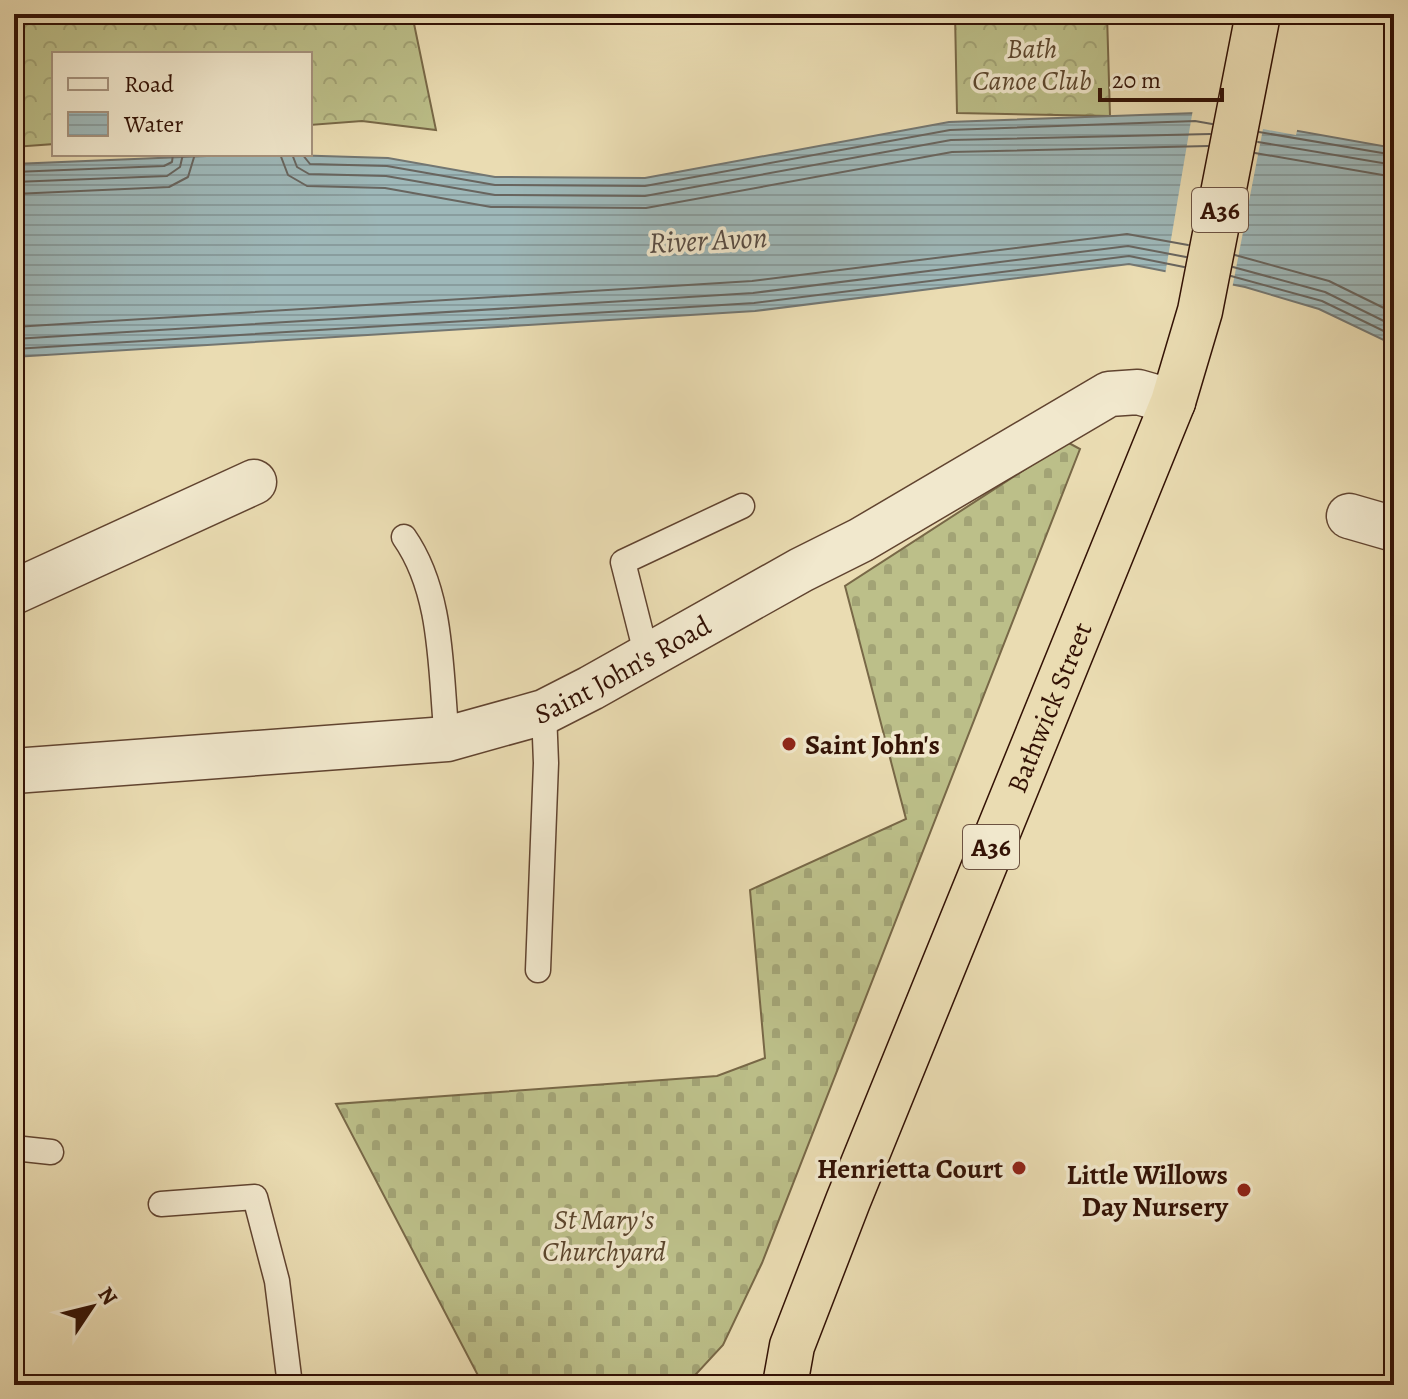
<svg xmlns="http://www.w3.org/2000/svg" width="1408" height="1399" viewBox="0 0 1408 1399" font-family="Alegreya,serif">
	<style>
		.forest { fill: url(#forest-crowns); stroke: #786847; stroke-width: 2 }
		.cemetery { fill: url(#cemetery-stones); stroke: #786847; stroke-width: 2 }
		.water { fill: url(#water-rules); stroke: #737671; stroke-width: 2 }
		.pier { fill: #eadcb2 }
		.lines { fill: none; stroke-linecap: round; stroke-linejoin: round }
		.shore { stroke: #68655f; stroke-width: 2 }
		.service-casing { stroke: #614430; stroke-width: 27 }
		.minor-casing { stroke: #614430; stroke-width: 47 }
		.trunk-casing { stroke: #331205; stroke-width: 47 }
		.service { stroke: #f1e8cd; stroke-width: 24 }
		.minor { stroke: #f1e8cd; stroke-width: 44 }
		.trunk { stroke: #eadcb2; stroke-width: 44 }
		.poi-dot { fill: #8f2418; stroke: #f1e8cd; stroke-width: 3 }
		.labels { text-anchor: middle; stroke-width: 7; stroke-linejoin: round; paint-order: stroke }
		.shield { fill: #f1e8cd; stroke: #6c5241; stroke-width: 2 }
		.shield-label { font-size: 26px; font-weight: bold; fill: #331205 }
		.park-label { font-size: 28px; font-style: italic; fill: #5c462d; stroke: #f1e8cd }
		.street-label { font-size: 28px; fill: #331205; stroke: #f1e8cd }
		.poi-label { font-size: 28px; font-weight: bold; fill: #331205; stroke: #f1e8cd; text-anchor: end }
		.water-label { font-size: 30px; font-style: italic; fill: #584c44; stroke: #f1e8cd }
	</style>
	<defs>
		<pattern id="forest-crowns" width="20" height="18" patternUnits="userSpaceOnUse" patternTransform="scale(2)"><rect width="20" height="18" fill="#bcbf89"/><path d="M2 6a3 3 0 1 1 6 0M12 15a3 3 0 1 1 6 0" fill="none" stroke="#a2a375"/></pattern>
		<pattern id="cemetery-stones" width="16" height="16" patternUnits="userSpaceOnUse" patternTransform="scale(2)"><rect width="16" height="16" fill="#bcbf89"/><path d="M2 7V4a2 2 0 0 1 4 0v3zM10 15v-3a2 2 0 0 1 4 0v3z" fill="#a2a375"/></pattern>
		<pattern id="water-rules" width="6" height="5" patternUnits="userSpaceOnUse" patternTransform="scale(2)"><rect width="6" height="5" fill="#9eb8b9"/><path d="M0 2.5h6" fill="none" stroke="#899d9e"/></pattern>
	</defs>
	<rect width="100%" height="100%" fill="#eadcb2"/>
	<filter id="stains"><feTurbulence type="fractalNoise" baseFrequency=".0025" numOctaves="4"/><feColorMatrix values="0 0 0 0 .2 0 0 0 0 .09 0 0 0 0 .02 0 0 0 .5 -.17"/></filter>
	<radialGradient id="worn" r=".72"><stop offset=".6" stop-color="#630" stop-opacity="0"/><stop offset="1" stop-color="#630" stop-opacity=".3"/></radialGradient>
	<path class="forest" d="M14,14H412L436,130L362,121L310,125V54H54V144L14,147Z
		M955,14H1107L1110,116L957,113Z"/>
	<path class="cemetery" d="M1067,442L1080,449L762,1263L723,1345L686,1385H483L336,1104L717,1076L765,1058L750,890L906,819L845,586Z"/>
	<path class="water" d="M1196,113L1394,148V345L1319,309L1245,287L1129,264L755,311L14,357V164L255,154L388,158L495,177L645,178L949,122Z"/>
	<path class="pier" d="M1193,109L1298,126L1296,135L1263,129L1232,289L1165,275Z"/>
	<g class="lines">
		<path class="shore" d="M1259,132L1394,155
			M1258,142L1394,165
			M1255,153L1394,177
			M280,154L288,175L307,186L385,188L491,207L646,208L952,152L1208,146
			M292,154L297,167L309,174L386,176L495,195L645,196L951,140L1210,134
			M302,154L310,164L387,166L495,185L645,186L950,130L1195,121L1212,124
			M14,172L164,166L172,162L173,154
			M14,182L167,176L180,167L183,154
			M14,194L169,187L188,177L195,154
			M1235,255L1329,281L1394,313
			M1233,267L1325,292L1394,326
			M1231,276L1322,301L1394,336
			M14,327L752,281L1127,234L1188,245
			M14,339L753,293L1128,246L1186,257
			M14,349L754,303L1129,256L1184,267"/>
		<g class="service-casing">
			<path id="service" d="M404,537C444,594 440,673 447,739
				M647,657L623,562L742,506
				M538,970L546,763L544,712
				M14,1148L51,1152
				M161,1204L255,1197L277,1281L290,1385"/>
		</g>
		<g class="minor-casing">
			<g id="minor">
				<path d="M1349,516L1394,529"/>
				<path d="M14,592L254,482"/>
				<path id="s1" d="M14,771L447,739L544,712L591,688L801,570L861,540L1109,394L1138,392L1173,402"/>
			</g>
		</g>
		<g class="trunk-casing">
			<g id="trunk">
				<path id="s2" d="M785,1385L792,1346L848,1201L1173,402L1200,311L1258,14"/>
			</g>
		</g>
		<use href="#service" class="service"/>
		<use href="#minor" class="minor"/>
		<use href="#trunk" class="trunk"/>
	</g>
	<g class="poi-dot">
		<circle cx="789" cy="744" r="8"/>
		<circle cx="1019" cy="1168" r="8"/>
		<circle cx="1244" cy="1190" r="8"/>
	</g>
	<g class="labels">
		<g class="shield">
			<rect x="1192" y="188" width="56" height="44" rx="6"/>
			<rect x="963" y="825" width="56" height="44" rx="6"/>
		</g>
		<g class="shield-label">
			<text x="1220" y="219">A36</text>
			<text x="991" y="856">A36</text>
		</g>
		<g class="park-label">
			<text x="1032" y="58">Bath<tspan x="1032" dy="32">Canoe Club</tspan></text>
			<text x="604" y="1229">St Mary's<tspan x="604" dy="32">Churchyard</tspan></text>
		</g>
		<g class="street-label">
			<text dy="10" stroke="none"><textPath href="#s1" startOffset="624">Saint John's Road</textPath></text>
			<text dy="10" stroke="none"><textPath href="#s2" startOffset="728">Bathwick Street</textPath></text>
		</g>
		<g class="poi-label">
			<text x="805" y="754" text-anchor="start">Saint John's</text>
			<text x="1003" y="1178">Henrietta Court</text>
			<text x="1228" y="1184">Little Willows<tspan x="1228" dy="32">Day Nursery</tspan></text>
		</g>
		<g class="water-label">
			<text transform="translate(708 240) rotate(-3)" y="10">River Avon</text>
		</g>
	</g>
	<rect width="1408" height="1399" fill="none" stroke="#eadcb2" stroke-width="48"/>
	<rect x="16" y="16" width="1376" height="1367" fill="none" stroke="#331205" stroke-width="4"/>
	<rect x="24" y="24" width="1360" height="1351" fill="none" stroke="#331205" stroke-width="2"/>
	<rect x="52" y="52" width="260" height="104" fill="#f1e8cd" stroke="#a5927d" stroke-width="2"/>
	<rect x="68" y="78" width="40" height="12" fill="#f1e8cd" stroke="#a5927d" stroke-width="2"/>
	<text x="124" y="92" font-size="24" fill="#331205">Road</text>
	<rect x="68" y="112" width="40" height="24" fill="url(#water-rules)" stroke="#a5927d" stroke-width="2"/>
	<text x="124" y="132" font-size="24" fill="#331205">Water</text>
	<g transform="translate(92 1307) rotate(55)" stroke="#f1e8cd" stroke-width="6" paint-order="stroke">
	<path d="M0-6L14 30L0 20L-14 30Z" fill="#331205"/>
	<text y="-12" font-size="22" font-weight="bold" text-anchor="middle" fill="#331205">N</text>
	</g>
	<path d="M1100 88v12h122v-12" fill="none" stroke="#331205" stroke-width="4"/>
	<text x="1112" y="88" font-size="24" fill="#331205" stroke="#f1e8cd" stroke-width="6" paint-order="stroke">20 m</text>
	<rect width="100%" height="100%" filter="url(#stains)"/>
	<rect width="100%" height="100%" fill="url(#worn)"/>
</svg>
